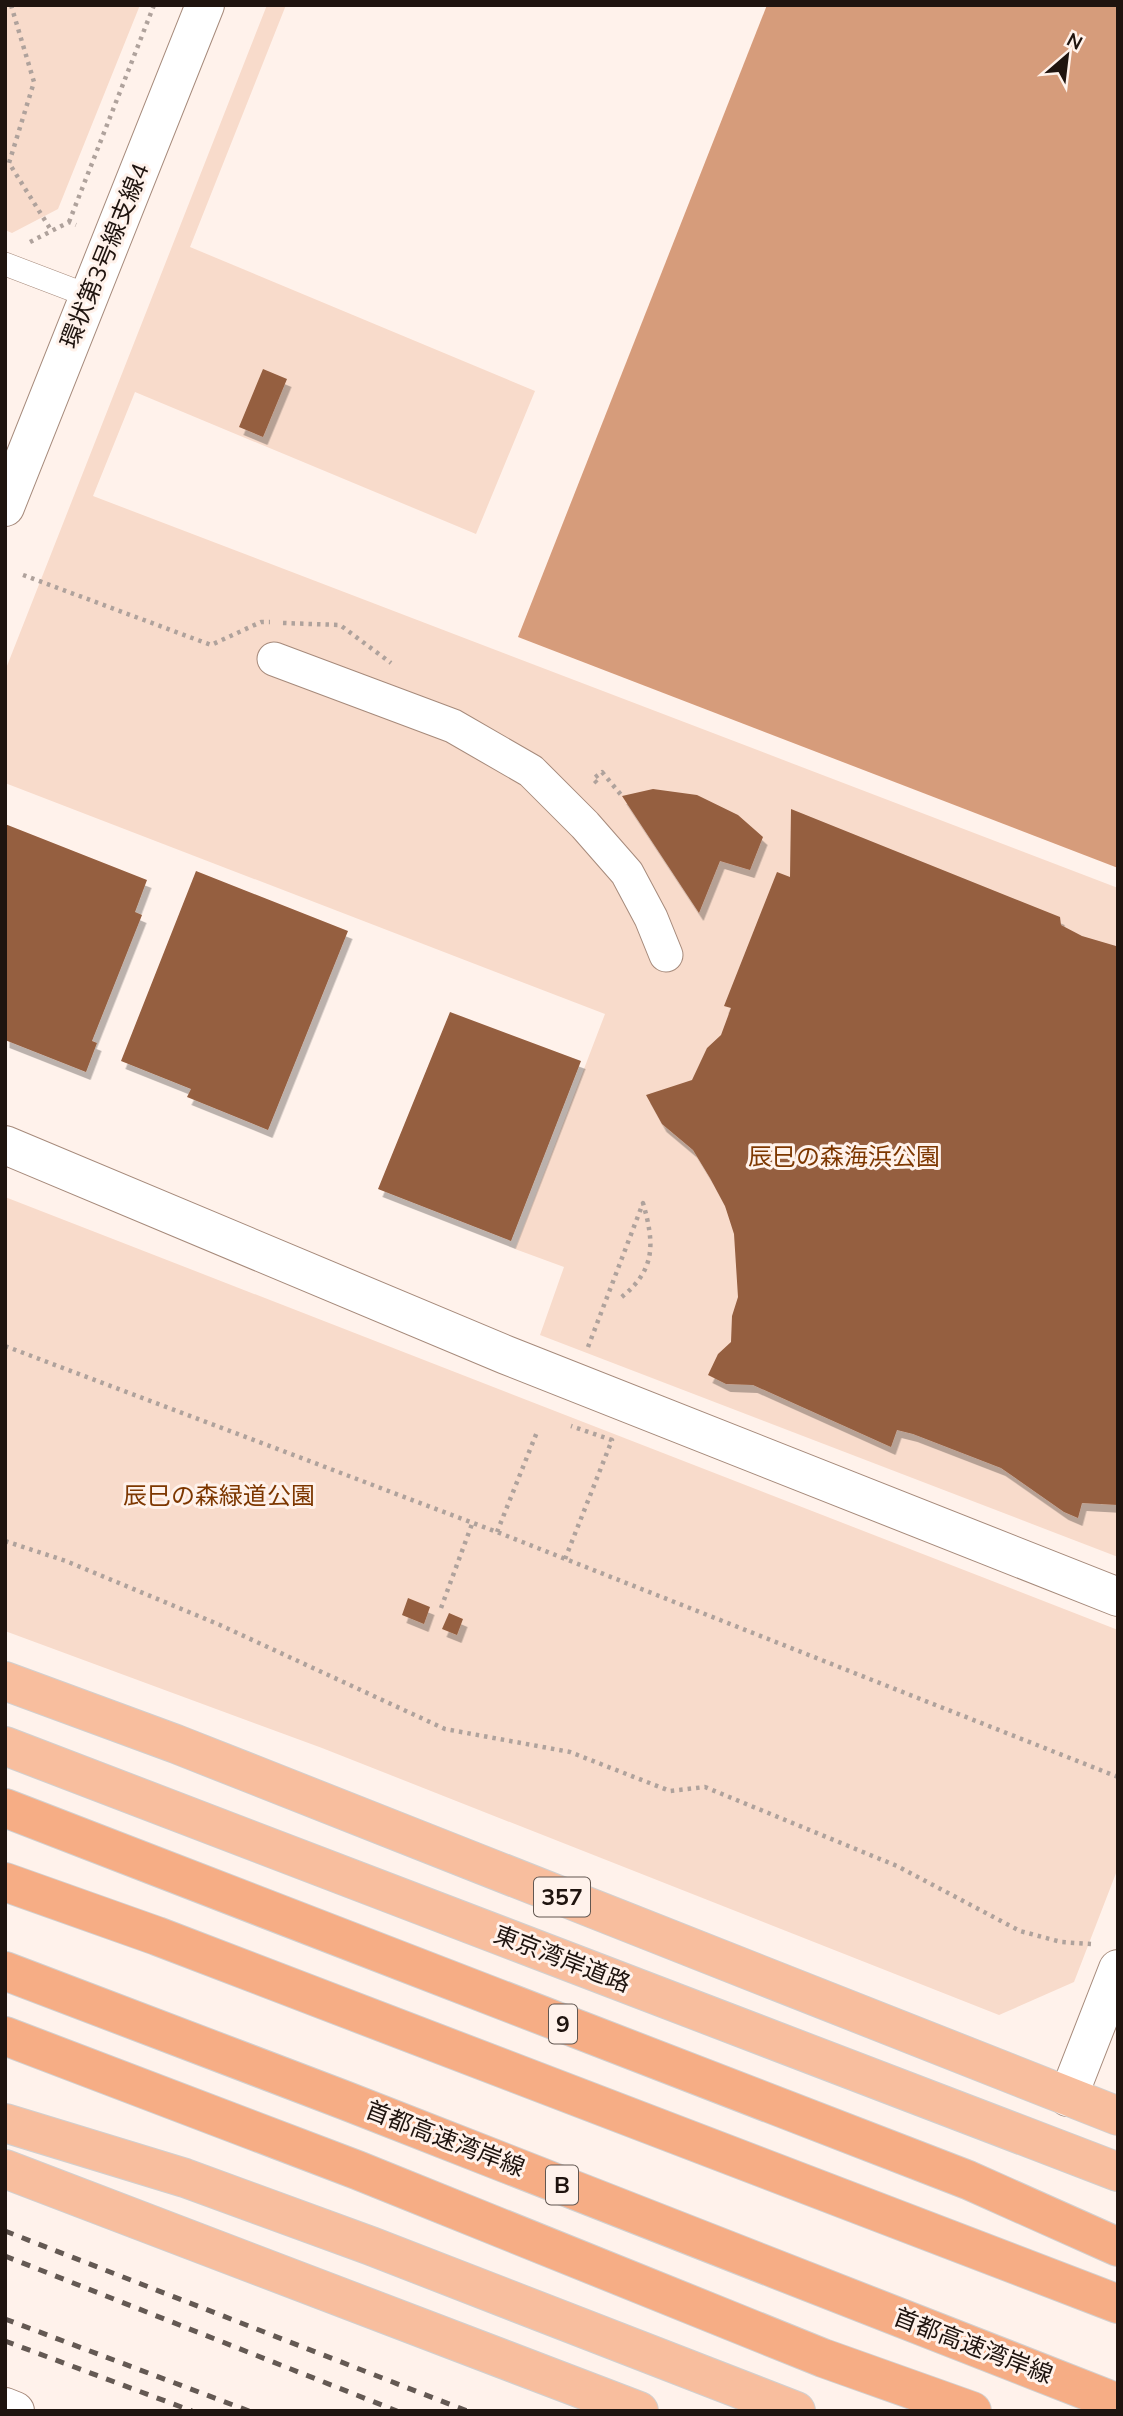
<svg xmlns="http://www.w3.org/2000/svg" width="1123" height="2416" viewBox="0 0 1123 2416" font-family="Mulish,'Noto Sans JP',sans-serif">
	<style>
		.green { fill: #f8dbcb }
		.water { fill: #d69c7b }
		.building { fill: #955f40; filter: url(#shadow) }
		.lines { fill: none; stroke-linecap: round; stroke-linejoin: round }
		.service-casing { stroke: #a68a7b; stroke-width: 24 }
		.pedestrian-casing { stroke: #a68a7b; stroke-width: 35 }
		.minor-casing { stroke: #a68a7b; stroke-width: 40 }
		.tertiary-casing { stroke: #a68a7b; stroke-width: 40 }
		.trunk-casing { stroke: #d2d0cf; stroke-width: 40 }
		.motorway-casing { stroke: #d2d0cf; stroke-width: 40 }
		.path { stroke: #afa29c; stroke-width: 4.5; stroke-dasharray: 3.5 5; stroke-linecap: butt }
		.service { stroke: #fff; stroke-width: 23 }
		.pedestrian { stroke: #fff; stroke-width: 33 }
		.minor { stroke: #fff; stroke-width: 38 }
		.tertiary { stroke: #fff; stroke-width: 38 }
		.trunk { stroke: #f8be9e; stroke-width: 38 }
		.motorway { stroke: #f6ad85; stroke-width: 38 }
		.rail { stroke: #645953; stroke-width: 5; stroke-dasharray: 9 9; stroke-linecap: butt }
		.labels { text-anchor: middle; stroke-width: 6; stroke-linejoin: round; paint-order: stroke }
		.shield { fill: #fff2eb; stroke: #625751; stroke-width: 2 }
		.shield-label { font-size: 23px; font-weight: bold; fill: #1f140f }
		.street-label { font-size: 24px; fill: #1f140f; stroke: #fff2eb }
		.park-label { font-size: 24px; fill: #7d3700; stroke: #fff2eb }
	</style>
	<defs>
		<filter id="shadow"><feDropShadow dx="4.5" dy="8" stdDeviation="0" flood-color="#0004"/></filter>
	</defs>
	<rect width="100%" height="100%" fill="#fff2eb"/>
	<path class="green" d="M5,5H140L58,209L12,233L5,230Z
		M267,5H286L190,247L535,391L476,534L135,392L93,496L1118,888V1557L540,1335L564,1267L515,1249L605,1014L5,783V671Z
		M5,1197L1118,1630V1868L1074,1982L999,2015L322,1748L5,1631Z"/>
	<path class="water" d="M767,5H1118V868L518,637Z"/>
	<path class="building" d="M263,369L287,379L263,437L239,427Z
		M653,789L697,795L738,815L763,837L750,870L720,861L699,913L622,796Z
		M791,809L1060,917L1061,925L1082,936L1116,946L1118,943V1505L1082,1503L1078,1518L1064,1512L1001,1468L913,1434L897,1430L891,1447L753,1385L726,1384L708,1375L718,1354L731,1342L732,1316L738,1297L734,1234L725,1206L710,1178L693,1150L662,1124L646,1095L692,1080L707,1048L721,1035L731,1008L724,1006L777,872L790,877Z
		M5,824L147,880L135,912L142,915L92,1041L97,1043L86,1072L5,1040Z
		M196,871L348,931L268,1130L187,1097L191,1089L121,1061Z
		M450,1012L581,1061L511,1241L378,1189Z
		M408,1598L430,1607L424,1624L402,1615Z
		M449,1613L463,1619L457,1635L442,1629Z"/>
	<g class="lines">
		<g class="service-casing">
			<path id="service" d="M5,264L89,296"/>
		</g>
		<g class="pedestrian-casing">
			<path id="pedestrian" d="M274,659L453,726L531,771L585,825L627,873L651,918L666,955"/>
		</g>
		<g class="minor-casing">
			<path id="minor" d="M1068,2097L1118,1969"/>
		</g>
		<g class="tertiary-casing">
			<path id="tertiary" d="M5,507L205,5
				M5,1145L506,1355L1118,1597
				M5,2407L15,2411"/>
		</g>
		<g class="trunk-casing">
			<path id="trunk" d="M5,1681L176,1744L1118,2116
				M5,1746L1118,2172
				M5,2123L185,2178L371,2246L796,2411
				M5,2169L639,2411"/>
		</g>
		<g class="motorway-casing">
			<path id="motorway" d="M5,1808L968,2180L1118,2247
				M5,1882L157,1936L1118,2304
				M5,1971L344,2100L1118,2403
				M5,2036L357,2170L823,2358L972,2411"/>
		</g>
		<path class="path" d="M11,5L34,82L9,163L51,230
			M69,222L154,5
			M30,242L69,222L76,225
			M23,575L211,645L261,622H270
			M283,623L340,625L391,663
			M597,783L593,779L602,772L622,796
			M5,1346L497,1532L1118,1777
			M588,1347L643,1203C655,1245 656,1271 618,1300
			M497,1532L537,1432
			M5,1541L66,1561L220,1625L445,1729L570,1752L670,1791L705,1787L897,1866L1020,1931L1061,1942L1091,1944
			M565,1559L612,1440L571,1426
			M441,1608L472,1524"/>
		<use href="#service" class="service"/>
		<use href="#pedestrian" class="pedestrian"/>
		<use href="#minor" class="minor"/>
		<use href="#tertiary" class="tertiary"/>
		<use href="#trunk" class="trunk"/>
		<use href="#motorway" class="motorway"/>
		<path class="rail" d="M5,2231L467,2411
			M5,2256L397,2411
			M5,2319L249,2411
			M5,2341L192,2411"/>
	</g>
	<g class="labels">
		<g class="shield">
			<rect x="534" y="1877.5" width="56" height="39" rx="5"/>
			<rect x="549" y="2004.5" width="28" height="39" rx="5"/>
			<rect x="546" y="2165.5" width="32" height="39" rx="5"/>
		</g>
		<g class="shield-label">
			<text x="562" y="1905">357</text>
			<text x="563" y="2032">9</text>
			<text x="562" y="2193">B</text>
		</g>
		<g class="street-label">
			<text transform="translate(105 256) rotate(-68)" y="8">環状第3号線支線4</text>
			<text transform="translate(562 1959) rotate(21)" y="8">東京湾岸道路</text>
			<text transform="translate(445 2139) rotate(21)" y="8">首都高速湾岸線</text>
			<text transform="translate(973 2346) rotate(21)" y="8">首都高速湾岸線</text>
		</g>
		<g class="park-label">
			<text x="844" y="1165">辰巳の森海浜公園</text>
			<text x="219" y="1504">辰巳の森緑道公園</text>
		</g>
	</g>
	<rect width="1123" height="2416" fill="none" stroke="#1f140f" stroke-width="14"/>
	<g transform="translate(1067 56) rotate(28)" stroke="#fff2eb" stroke-width="5" paint-order="stroke">
	<path d="M0-5L12 26L0 18L-12 26Z" fill="#1f140f"/>
	<text y="-10" font-size="19" font-weight="bold" text-anchor="middle" fill="#1f140f">N</text>
	</g>
</svg>
